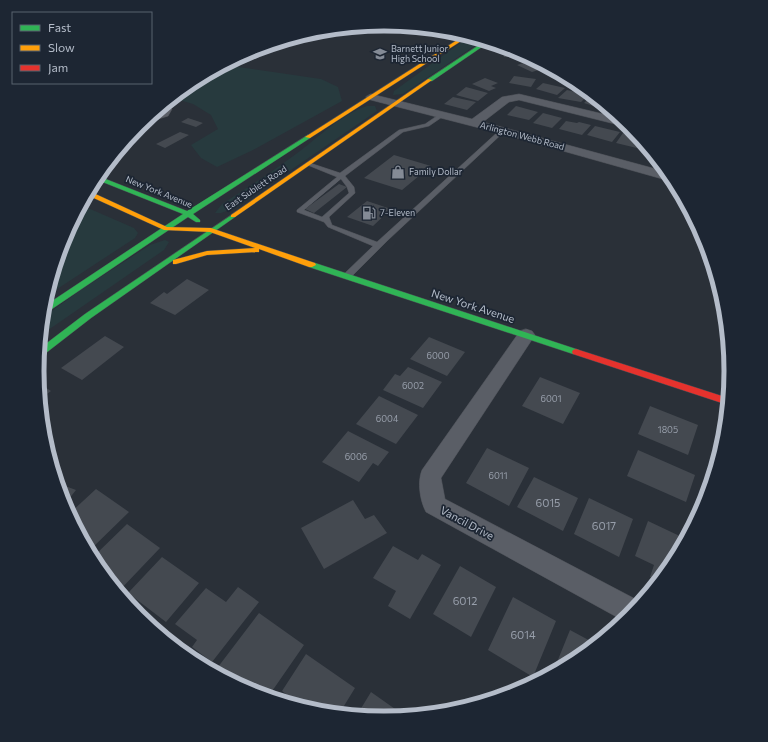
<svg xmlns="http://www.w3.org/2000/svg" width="768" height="742" viewBox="0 0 768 742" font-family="Commissioner,sans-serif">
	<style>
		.green { fill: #273a3e }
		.building { fill: #444950 }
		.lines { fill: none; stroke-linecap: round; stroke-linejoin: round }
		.lane-casing { stroke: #484c53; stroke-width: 1 }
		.street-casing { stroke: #484c53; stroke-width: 1 }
		.fast-casing { stroke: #484c53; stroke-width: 1 }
		.slow-casing { stroke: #484c53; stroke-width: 1 }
		.jam-casing { stroke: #484c53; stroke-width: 1 }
		.lane { fill: #5a5e66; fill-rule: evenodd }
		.street { fill: #5a5e66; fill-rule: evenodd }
		.fast { fill: #30b455; fill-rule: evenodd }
		.slow { fill: #ff9f0a; fill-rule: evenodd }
		.jam { fill: #e5322d; fill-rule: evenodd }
		.labels { text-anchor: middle; stroke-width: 3.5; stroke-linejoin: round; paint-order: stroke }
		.far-poi-label { font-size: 9px; fill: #b4bcc9; stroke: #1d2633; text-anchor: start }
		.far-street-label { font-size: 9px; fill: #b4bcc9; stroke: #1d2633 }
		.number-label { font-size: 9px; fill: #989fab }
		.street-label { font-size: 11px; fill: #b4bcc9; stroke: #1d2633 }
		.near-number-label { font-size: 11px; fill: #989fab }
		.rim { fill: none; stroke: #b4bcc9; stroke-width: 5 }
	</style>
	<rect width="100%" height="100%" fill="#2a3038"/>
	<path class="green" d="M470,36L481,39L476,45L403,94L393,95L394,91Z
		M224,65L321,79L338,87L342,101L253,150L217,167L201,158L191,145L218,129L211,115L193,104L173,98L191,82Z
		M367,106H375L377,111L237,207L221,213H215L222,204C247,188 272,172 296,154C318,138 340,115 367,106Z
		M81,205L134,228L138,233L135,238L45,297L64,238Z
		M165,240L169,242L164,250L41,335L42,318L82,289L150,245Z"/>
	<path class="building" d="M502,49H513L529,57H504Z
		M533,60L548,67L532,72L517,65Z
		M514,76L536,79L531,87L509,83Z
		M485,78L498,83L491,86L496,88L489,91L472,84Z
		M543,83L565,88L557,95L536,89Z
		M466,87L488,93L478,101L456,95Z
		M567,90L588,95L581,102L558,98Z
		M591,96L594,97L608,108L606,110L584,103Z
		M453,97L476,102L467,110L444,104Z
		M516,106L538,112L529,120L507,115Z
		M543,113L562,118L552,128L533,123Z
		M188,118L203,123L196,127L181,122Z
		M566,121L577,123L579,122L591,125L582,135L559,129Z
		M595,126L620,132L612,142L587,135Z
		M180,132L189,135L165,148L156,144Z
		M623,133L634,136L633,138L641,140L645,144L641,149L616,143Z
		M394,155L431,166L402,190L364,178Z
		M339,184L347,187L314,213L305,209Z
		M367,201L391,209L373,226L347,217Z
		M187,279L209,290L175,315L150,303L164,292L167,294Z
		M105,336L124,347L82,380L61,368Z
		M429,337L465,352L447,376L410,359Z
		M408,367L442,382L423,408L383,390L395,374L400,376Z
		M540,377L580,393L563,424L522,406Z
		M40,384L51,391L40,399L38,386Z
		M379,396L418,415L396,444L356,424Z
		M650,406L698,425L688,455L638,434Z
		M348,431L389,452L378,466L373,463L359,482L322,462Z
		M487,448L529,468L509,506L466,483Z
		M638,450L695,475L686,502L627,476Z
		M534,477L578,498L563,531L517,507Z
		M57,483L76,490L64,505L63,504Z
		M96,489L129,512L89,551L69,514Z
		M589,498L633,519L619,557L574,534Z
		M353,500L365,519L374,515L387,533L324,569L301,528Z
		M648,521L686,539L672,564L658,581L650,577L654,565L635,556Z
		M127,524L160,548L118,592L105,575L109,571L92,558Z
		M393,546L418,560L422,554L441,565L410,619L388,606L396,591L373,578Z
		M162,557L199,583L166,622L128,593Z
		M460,566L496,587L471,637L433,614Z
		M238,587L259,602L212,662L192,647L197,640L175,624L206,588L226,602Z
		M513,597L556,621L533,677L488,650Z
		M259,613L304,645L268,697L249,690L218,667Z
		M570,630L596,644L577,660L553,672Z
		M306,654L355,688L339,714L316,711L304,708L282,691Z
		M371,692L405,716L384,718L357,715Z"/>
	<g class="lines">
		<g class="lane-casing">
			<path id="lane" d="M163,106L172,109L168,116L155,120H145L149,117L164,114L166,110L160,108Z
				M440,114L445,115L429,126L403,132L345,176L354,187L355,193L329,217L332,225L377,242L501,129L506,130L387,241L350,278H344V274L373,246L328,227L324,222L297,212V210L337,177L305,164L310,163L340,173L399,130L425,124ZM341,179L347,187L349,193L322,217L304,210Z"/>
		</g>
		<g class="street-casing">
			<path id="street" d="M371,94L472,119L502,97L519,94L620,118L630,126L627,127L519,100L509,102L483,122L667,172L674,180H666L499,133L367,99L366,97Z
				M526,329L532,331L535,335L441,478L445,499L641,602L624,621L426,512C420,501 417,482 422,470L520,331Z"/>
		</g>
		<g class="fast-casing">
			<path id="fast" d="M485,41L489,42L432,81H428V79Z
				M308,135L311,137L310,138L193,214L200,220V222H196L188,217L46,313L43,314V307L183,214L95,179L98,176L187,211Z
				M233,214L236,216L235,217L91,318L42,356L38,357L39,349L85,314Z
				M309,263H315L579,350L580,352L579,354H573L309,267Z"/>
		</g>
		<g class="slow-casing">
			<path id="slow" d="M465,35L469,36L310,138L305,137Z
				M428,79L432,80L235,217H231V215Z
				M89,191L167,227L211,228L315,263L316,265L312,267H309L259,249V252H256L207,255L176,264H173V260L207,251L255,248L210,232L164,230L87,195Z"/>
		</g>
		<g class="jam-casing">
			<path id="jam" d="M576,349L728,398V405L573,354L572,352L573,350Z"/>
		</g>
		<use href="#lane" class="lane"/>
		<use href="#street" class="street"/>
		<use href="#fast" class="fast"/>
		<use href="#slow" class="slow"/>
		<use href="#jam" class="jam"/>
	</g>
	<defs>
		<g id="school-bare" transform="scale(1.08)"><path d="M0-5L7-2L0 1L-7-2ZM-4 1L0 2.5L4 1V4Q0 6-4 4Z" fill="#848b96" stroke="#1d2633" stroke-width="2.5" paint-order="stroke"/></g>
		<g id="shop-bare" transform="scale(1.08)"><path d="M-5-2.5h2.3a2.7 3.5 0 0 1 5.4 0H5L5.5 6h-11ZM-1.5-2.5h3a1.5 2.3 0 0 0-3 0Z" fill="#848b96" stroke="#1d2633" stroke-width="2.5" paint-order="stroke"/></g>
		<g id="fuel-bare" transform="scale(1.08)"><path d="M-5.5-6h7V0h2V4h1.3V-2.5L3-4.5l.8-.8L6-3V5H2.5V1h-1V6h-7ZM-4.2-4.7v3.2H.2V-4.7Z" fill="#848b96" stroke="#1d2633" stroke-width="2.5" paint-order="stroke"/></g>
	</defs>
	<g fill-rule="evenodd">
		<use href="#school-bare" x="380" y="54"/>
		<use href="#shop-bare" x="398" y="172"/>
		<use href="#fuel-bare" x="369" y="213"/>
	</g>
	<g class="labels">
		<g class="far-poi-label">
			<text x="391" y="52">Barnett Junior<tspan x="391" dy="10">High School</tspan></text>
			<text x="409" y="175">Family Dollar</text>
			<text x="380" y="216">7-Eleven</text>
		</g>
		<g class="far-street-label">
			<text transform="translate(522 136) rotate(15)" y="3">Arlington Webb Road</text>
			<text transform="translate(256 188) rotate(-34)" y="3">East Sublett Road</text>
			<text transform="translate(159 192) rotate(22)" y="3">New York Avenue</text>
		</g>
		<g class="number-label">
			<text x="438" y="359">6000</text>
			<text x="413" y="389">6002</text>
			<text x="551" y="402">6001</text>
			<text x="387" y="422">6004</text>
			<text x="668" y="433">1805</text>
			<text x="356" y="460">6006</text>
			<text x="498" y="479">6011</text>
		</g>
		<g class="street-label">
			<text transform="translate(473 306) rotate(18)" y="4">New York Avenue</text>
			<text transform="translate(467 523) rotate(28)" y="4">Vancil Drive</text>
		</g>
		<g class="near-number-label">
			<text x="548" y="507">6015</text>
			<text x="604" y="530">6017</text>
			<text x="465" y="605">6012</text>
			<text x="523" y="639">6014</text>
		</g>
	</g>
	<path d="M0 0H768V742H0ZM44 371a340 340 0 1 1 680 0a340 340 0 1 1-680 0Z" fill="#1d2633" fill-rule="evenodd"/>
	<path class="rim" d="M44 371a340 340 0 1 1 680 0a340 340 0 1 1-680 0Z"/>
	<rect x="12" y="12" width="140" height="72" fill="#1d2633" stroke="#59626f"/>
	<rect x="20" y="25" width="20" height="6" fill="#30b455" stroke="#59626f"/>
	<text x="48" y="32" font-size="12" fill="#b4bcc9">Fast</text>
	<rect x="20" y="45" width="20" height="6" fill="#ff9f0a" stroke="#59626f"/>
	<text x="48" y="52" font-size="12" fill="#b4bcc9">Slow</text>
	<rect x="20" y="65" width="20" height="6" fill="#e5322d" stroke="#59626f"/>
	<text x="48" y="72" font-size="12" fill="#b4bcc9">Jam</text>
</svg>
